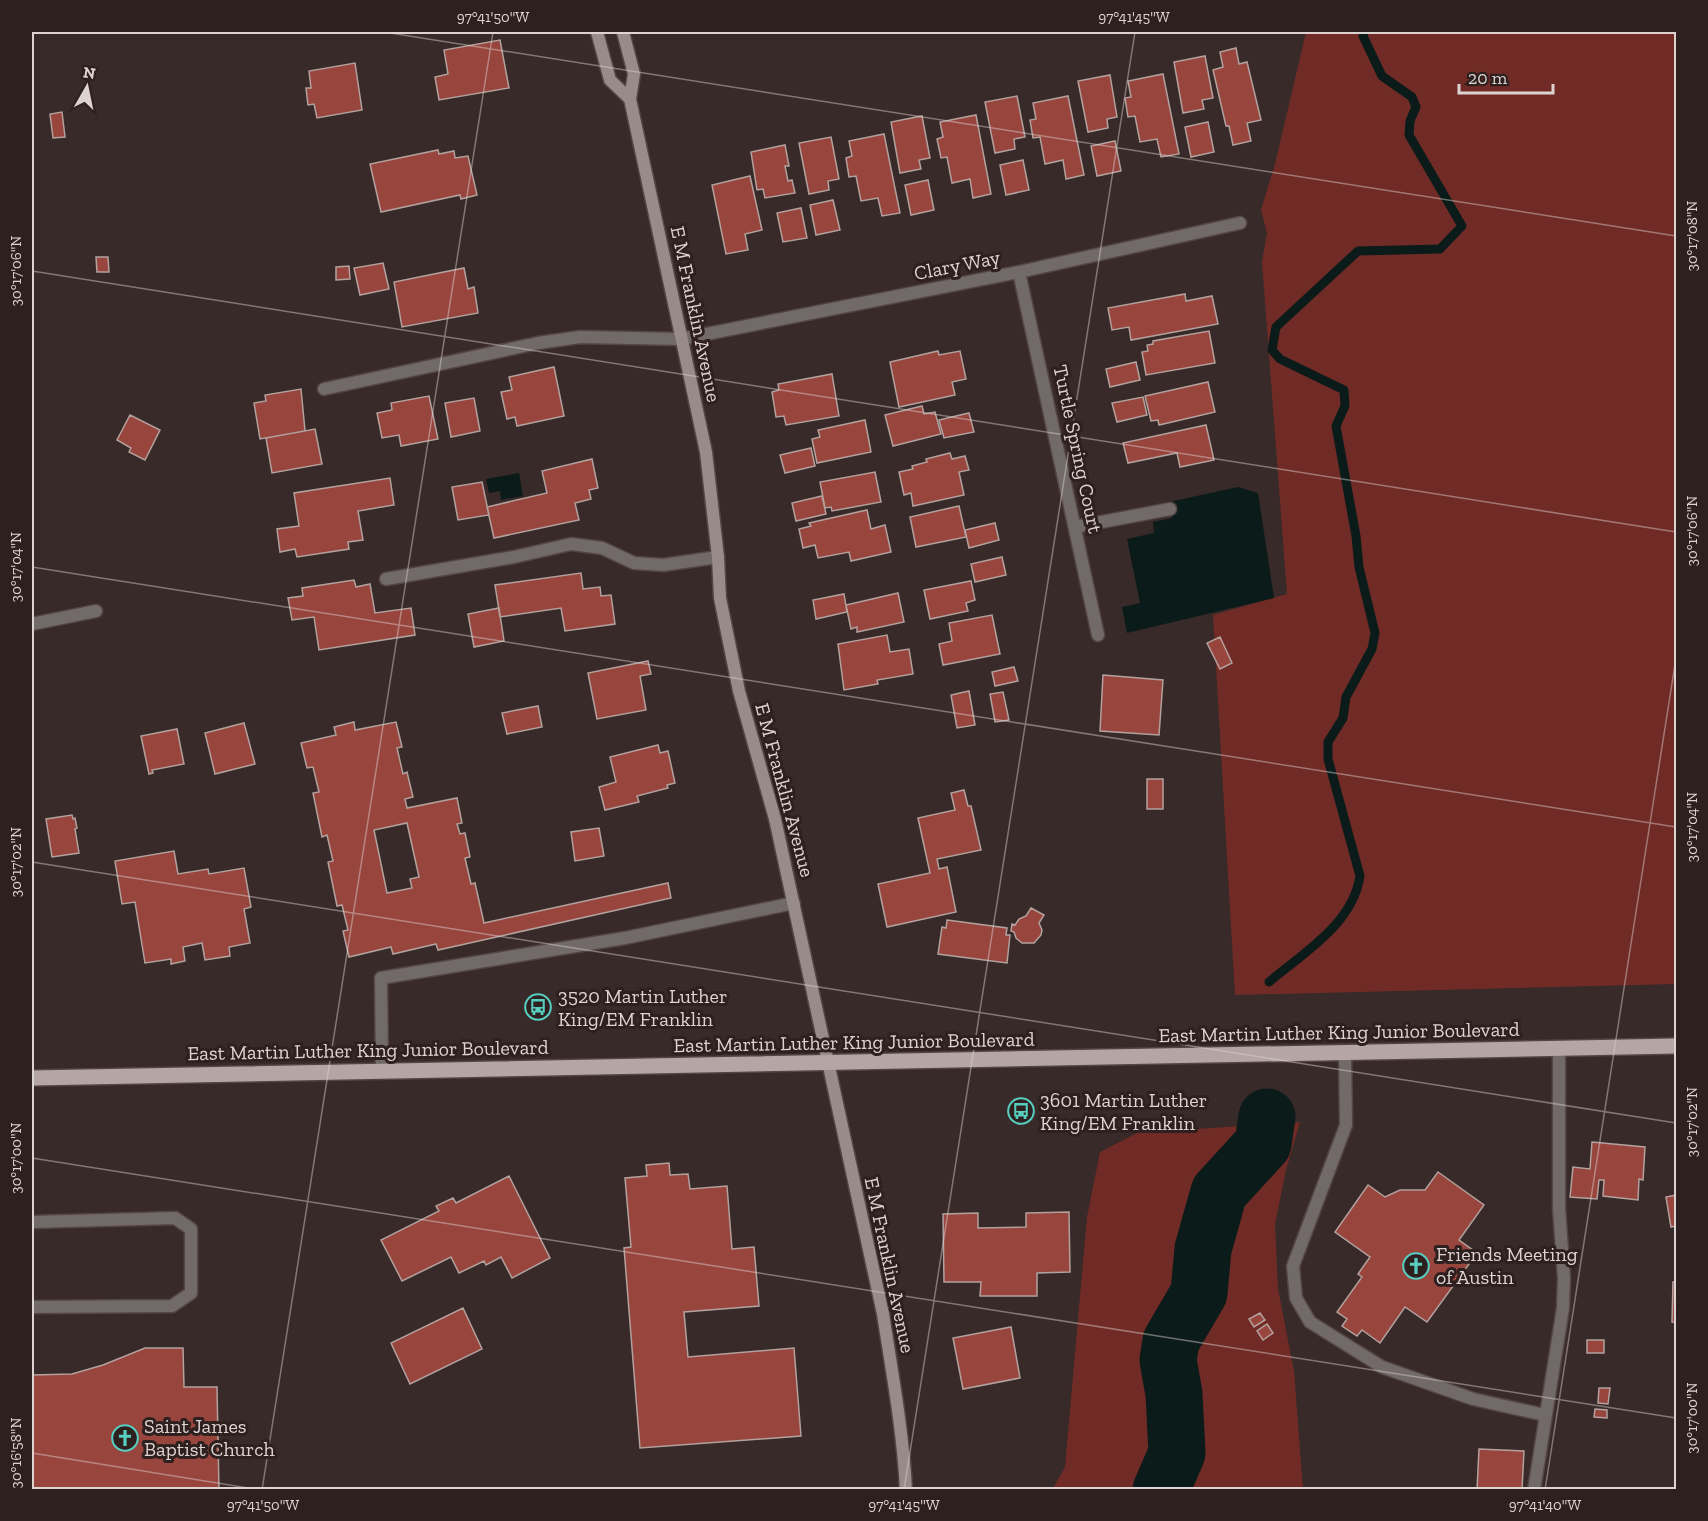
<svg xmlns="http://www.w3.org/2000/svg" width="1708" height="1521" viewBox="0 0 1708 1521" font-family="'Zilla Slab',serif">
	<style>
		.green { fill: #712b26 }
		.water { fill: #0b1b19 }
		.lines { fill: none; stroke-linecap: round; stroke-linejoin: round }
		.stream { stroke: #0b1b19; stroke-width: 9 }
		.river { stroke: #0b1b19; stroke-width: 57 }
		.building { fill: #98453e; stroke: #b3a19e; stroke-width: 1.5; fill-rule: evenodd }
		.lane-casing { stroke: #524543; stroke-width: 15 }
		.street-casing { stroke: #524543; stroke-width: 15 }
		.secondary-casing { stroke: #524543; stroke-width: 15 }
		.primary-casing { stroke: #524543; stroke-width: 18 }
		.lane { stroke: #726a69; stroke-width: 12 }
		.street { stroke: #726a69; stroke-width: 12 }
		.secondary { stroke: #988c8a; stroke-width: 12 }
		.primary { stroke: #b5a6a3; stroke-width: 15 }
		.ticks { fill: none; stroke: #ddd4d2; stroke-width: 1.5; stroke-opacity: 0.45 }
		.labels { text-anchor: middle; stroke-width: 6; stroke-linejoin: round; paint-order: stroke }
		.street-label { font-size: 20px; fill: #ddd4d2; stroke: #2e201f }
		.poi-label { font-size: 20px; fill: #ddd4d2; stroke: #2e201f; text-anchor: start }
		.neatline { fill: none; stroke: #ddd4d2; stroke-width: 2 }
		.ticks-label { font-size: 15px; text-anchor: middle; fill: #ddd4d2 }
	</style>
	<rect width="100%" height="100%" fill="#382a28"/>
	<path class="green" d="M1306,32H1676V984L1235,995L1213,615L1287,594L1262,262L1267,233L1261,210L1275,164Z
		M1300,1122L1286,1170L1275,1224L1278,1289L1294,1371L1303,1489L1052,1490L1065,1467L1087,1217L1100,1152L1137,1133Z"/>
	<path class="water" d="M519,473L523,496L501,500L500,491L489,493L486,479Z
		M1238,487L1258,493L1274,598L1127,633L1122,607L1140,603L1127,539L1154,533L1153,522L1172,518L1169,502Z"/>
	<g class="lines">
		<path class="stream" d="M1269,982C1303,953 1353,924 1360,876L1328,759V742L1343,718L1346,697L1372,649L1375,633L1359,567L1356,536L1336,426L1345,406L1344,390L1280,359L1272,350L1276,327L1358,251L1440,249L1462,226L1409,135L1410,121L1416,107L1412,97L1382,76L1363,36L1364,32"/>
		<path class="river" d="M1161,1490L1177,1453L1174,1394L1168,1360L1171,1341L1199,1293L1203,1249L1219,1192L1263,1144L1267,1117"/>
	</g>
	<path class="building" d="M500,40L509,88L439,100L435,77L448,74L444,50Z
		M1236,48L1239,64L1247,62L1261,120L1247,123L1251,141L1233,145L1229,126H1226L1213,70L1223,67L1220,52Z
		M1205,56L1213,98L1202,100L1204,109L1183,113L1174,62Z
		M355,63L362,110L317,118L314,104L308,105L306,88H311L309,71Z
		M1163,74L1179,154L1161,157L1157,139L1140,142L1135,116L1128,117L1125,98L1131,97L1128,81Z
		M1110,75L1117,117L1107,119L1108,128L1088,132L1078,81Z
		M1017,96L1025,137L1014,139L1015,149L995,153L985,102Z
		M1068,96L1084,175L1066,179L1063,160L1045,164L1040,137L1033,138L1030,120L1036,119L1033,103Z
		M62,112L65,137L53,138L50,114Z
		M976,115L991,194L973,198L970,179L952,183L947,157L941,158L937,139L943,137L940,122Z
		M922,116L930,158L919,160L921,169L900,173L891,122Z
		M1208,122L1214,152L1191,157L1185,127Z
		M884,134L900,213L882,216L878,198L861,201L856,176L849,177L846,158L852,156L849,141Z
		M831,137L839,179L828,181L829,190L809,194L799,143Z
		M1115,141L1121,171L1097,176L1091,146Z
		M785,145L789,166H785L788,181L792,180L795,193L765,198L763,189L757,190L751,152Z
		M438,150L439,154L454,151L455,158L468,156L477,195L461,199L460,195L381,212L370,164Z
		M1023,160L1029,190L1006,195L1000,165Z
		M750,176L762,230L745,234L748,250L726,254L712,185Z
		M928,180L934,210L911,215L905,185Z
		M833,200L840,230L816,235L810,205Z
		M801,208L807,238L783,242L777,213Z
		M96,257H108L109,272H97Z
		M383,263L389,289L360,295L354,268Z
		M349,266L350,279L336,280V267Z
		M464,268L468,289L474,287L478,313L402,327L394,282Z
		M1185,294L1186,301L1212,296L1218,324L1131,340L1129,327L1112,330L1108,308Z
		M1209,331L1215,363L1146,375L1142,352L1148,351L1147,345L1153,344V341Z
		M938,351L939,355L960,351L966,379L952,382L955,395L899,407L890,362Z
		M1136,362L1140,380L1110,387L1106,369Z
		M554,367L564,416L517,426L515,417L507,419L501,392L512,390L509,377Z
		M832,374L839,416L786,425L784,416L776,417L772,392L779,390L778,384Z
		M1208,382L1215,412L1159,425L1158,420L1151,421L1145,396Z
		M301,389L305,431L260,439L254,403L266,401L265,395Z
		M429,396L438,439L401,446L399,435L382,438L377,413L392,410L391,403Z
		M1143,397L1147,415L1117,422L1112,403Z
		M474,398L480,431L451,437L445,403Z
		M922,406L924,414L935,412L941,434L893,446L885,415Z
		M969,413L974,432L944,438L939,420Z
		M130,415L160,430L145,460L129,452L131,448L117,440Z
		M865,420L871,452L817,463L812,439L820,437L818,430Z
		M1206,425L1214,460L1180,467L1177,453L1128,463L1123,443Z
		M315,429L322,464L272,473L266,438Z
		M811,448L815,466L785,473L780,455Z
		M950,453L952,459L965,456L969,470L959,472L964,495L913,506L911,493L904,495L899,472L913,469L912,466L927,462L926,459Z
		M592,459L598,488L589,490L591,499L575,503L579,520L494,538L487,507L547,493L542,471Z
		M875,472L881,502L832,511L831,507L825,508L820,482Z
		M390,478L394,505L358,511L363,540L348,542L349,549L297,557L295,549L280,552L277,529L299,526L294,493Z
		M482,482L489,515L458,520L452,487Z
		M822,496L826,514L796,521L792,503Z
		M959,506L966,537L916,547L910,517Z
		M867,510L871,529L885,525L891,552L851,561L849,552L818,558L815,545L803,548L799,529L811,526L809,523Z
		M995,523L999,540L969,548L965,530Z
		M1002,557L1006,575L975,582L971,564Z
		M581,573L583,589L600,587L601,596L611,595L615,624L565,631L561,608L500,617L495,585Z
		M354,580L356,587L370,584L375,613L411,608L415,635L319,650L314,617L292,620L288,598L303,596L302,588Z
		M971,581L975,600L966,603L968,611L930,619L924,590Z
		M898,593L904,622L857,632V627L851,629L846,605Z
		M844,594L847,612L816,619L813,600Z
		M499,608L504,641L474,647L468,614Z
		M992,615L1000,654L943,665L939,644L952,641L949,623Z
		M887,635L890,652L909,649L913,674L877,680L878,684L844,690L838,644Z
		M1220,637L1232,663L1220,669L1207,643Z
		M648,661L651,674L640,676L646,710L597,719L588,673Z
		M1014,667L1018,681L995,686L992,672Z
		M1103,675L1163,680L1159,735L1100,731Z
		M969,691L975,725L957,728L951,695Z
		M1003,692L1009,720L995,722L990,694Z
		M538,706L542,727L507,734L502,713Z
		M354,722L355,730L396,722L402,747L397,748L403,774L407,772L413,797L405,799L407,808L457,798L462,823L457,824L460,834L465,833L470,857L465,858L471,884L475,883L484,923L668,883L671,898L438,950L436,944L393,954L391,947L349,957L343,931L348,930L342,905L337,906L328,862L333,861L327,835L322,837L313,793L319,792L313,767L307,768L301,743L336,735L334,727ZM407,823L419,877L410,879L412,888L387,893L374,830Z
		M244,723L255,764L215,774L205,733Z
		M177,729L184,764L152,770L153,773L149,774L141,736Z
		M658,745L660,753L668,751L675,783L667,785L668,788L637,796L639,802L605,810L599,787L616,782L610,757Z
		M1147,779H1163V809H1147Z
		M964,790L968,806H971L981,850L937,859L939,869L947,867L956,912L887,927L878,884L930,873L918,818L955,810L951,793Z
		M72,815L73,819L75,818L77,828L75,829L79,853L52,857L46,819Z
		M599,828L604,856L575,861L571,832Z
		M174,851L178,874L208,869L209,874L244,868L251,907L244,909L250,943L229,947L230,956L205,960L202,943L183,947L185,961L171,964V959L145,963L135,902L122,904L115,861Z
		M1031,908L1044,915L1039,923L1042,930L1041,935L1034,943H1022L1016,938L1014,932L1011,931L1012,924L1015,925L1019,919L1026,916Z
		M947,920L1007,928L1006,935H1010L1007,963L938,954L942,927L946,928Z
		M1592,1142L1645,1147L1643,1180L1639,1179L1638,1200L1603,1196L1604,1180H1599L1597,1199L1570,1197L1573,1167L1590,1169Z
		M669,1163L670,1175L688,1174L690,1189L727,1186L732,1249L754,1247L759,1306L684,1312L688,1357L794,1348L801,1436L640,1448L624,1248L631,1247L625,1178L647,1176L646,1165Z
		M1438,1172L1484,1205L1459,1240L1477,1253L1427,1322L1405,1307L1380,1343L1362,1330L1357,1336L1342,1326L1347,1319L1337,1312L1362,1277L1358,1274L1370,1257L1335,1232L1368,1185L1385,1197L1400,1190H1425Z
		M509,1176L550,1258L512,1278L501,1257L486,1265L484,1261L459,1273L451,1257L402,1281L381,1240L439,1211L436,1206L453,1198L456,1203Z
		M1676,1195V1226L1671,1227L1666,1197Z
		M1069,1212L1070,1272L1037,1273V1296H980L981,1282H944L943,1214L978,1213V1228L1026,1227V1213Z
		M1673,1282H1676V1323L1672,1322Z
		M463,1308L482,1349L410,1384L391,1343Z
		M1260,1313L1265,1320L1254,1327L1249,1319Z
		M1267,1324L1273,1333L1263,1340L1257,1331Z
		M1011,1327L1020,1378L963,1389L953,1338Z
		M1587,1340H1604V1353H1587Z
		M145,1348H183L184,1387H217L219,1490H32V1375L72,1374L103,1365Z
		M1599,1388H1610L1608,1404L1598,1403Z
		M1595,1409L1607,1410V1418L1594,1417Z
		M1479,1449L1524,1451L1522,1490H1477Z"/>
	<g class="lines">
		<g class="lane-casing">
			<path id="lane" d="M324,389L538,343L580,337L681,339
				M1075,527L1170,509
				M386,579L514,557L571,544L602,548L634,563L663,565L718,557
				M32,624L96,611
				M1345,1053L1346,1125L1293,1266L1296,1298L1310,1322L1382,1367L1473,1399L1545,1415
				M382,1071L381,978L625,938L794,903
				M32,1222L175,1218L191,1229V1293L172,1306L32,1307
				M1534,1490L1563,1308L1564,1278L1559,1208V1048"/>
		</g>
		<g class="street-casing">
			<path id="street" d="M1019,272L1098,635
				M681,339L1019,272L1240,223"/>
		</g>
		<g class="secondary-casing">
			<path id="secondary" d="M597,32L610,80L630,99
				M623,32L634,74L630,99L706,452L718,557L720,598L739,691L775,819L883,1314C892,1372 903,1431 906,1490"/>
		</g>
		<g class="primary-casing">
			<path id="primary" d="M32,1078L1676,1046"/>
		</g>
		<use href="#lane" class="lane"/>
		<use href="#street" class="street"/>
		<use href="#secondary" class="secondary"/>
		<use href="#primary" class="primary"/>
	</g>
	<path class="ticks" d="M384,32L1676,236M32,271L1676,532M32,567L1676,827M32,862L1676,1123M32,1158L1676,1418M32,1453L261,1490M262,1490L493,32M904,1490L1135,32M1545,1490L1676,658"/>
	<defs>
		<g id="bus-ring" transform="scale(1.35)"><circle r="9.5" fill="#2e201f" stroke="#58cec0" stroke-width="1.5"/><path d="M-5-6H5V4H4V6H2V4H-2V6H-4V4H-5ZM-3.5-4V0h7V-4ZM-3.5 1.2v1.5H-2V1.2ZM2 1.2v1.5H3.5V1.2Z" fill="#58cec0"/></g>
		<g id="church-ring" transform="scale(1.35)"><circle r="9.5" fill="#2e201f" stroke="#58cec0" stroke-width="1.5"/><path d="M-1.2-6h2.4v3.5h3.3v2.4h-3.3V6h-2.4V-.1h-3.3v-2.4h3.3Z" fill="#58cec0"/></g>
	</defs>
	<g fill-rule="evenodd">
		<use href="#bus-ring" x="538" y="1007"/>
		<use href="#bus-ring" x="1021" y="1111"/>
		<use href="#church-ring" x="1416" y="1266"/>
		<use href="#church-ring" x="125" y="1438"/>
	</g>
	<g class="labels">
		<g class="street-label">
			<text transform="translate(957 265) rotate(-11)" y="7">Clary Way</text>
			<text transform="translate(696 314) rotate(78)" y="7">E M Franklin Avenue</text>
			<text transform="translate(1078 449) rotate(78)" y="7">Turtle Spring Court</text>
			<text transform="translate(785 790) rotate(75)" y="7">E M Franklin Avenue</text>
			<text transform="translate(1339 1032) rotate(-1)" y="7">East Martin Luther King Junior Boulevard</text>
			<text transform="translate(854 1042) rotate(-1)" y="7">East Martin Luther King Junior Boulevard</text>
			<text transform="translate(368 1050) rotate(-1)" y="7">East Martin Luther King Junior Boulevard</text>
			<text transform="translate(890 1265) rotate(78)" y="7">E M Franklin Avenue</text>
		</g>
		<g class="poi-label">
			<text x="558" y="1003">3520 Martin Luther<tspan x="558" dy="23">King/EM Franklin</tspan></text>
			<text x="1040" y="1107">3601 Martin Luther<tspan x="1040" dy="23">King/EM Franklin</tspan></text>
			<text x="1436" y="1261">Friends Meeting<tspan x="1436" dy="23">of Austin</tspan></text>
			<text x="144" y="1433">Saint James<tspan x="144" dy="23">Baptist Church</tspan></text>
		</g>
	</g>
	<rect width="1708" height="1521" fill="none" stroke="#2e201f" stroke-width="66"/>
	<g transform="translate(87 87) rotate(9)" stroke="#2e201f" stroke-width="4.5" paint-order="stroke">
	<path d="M0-4.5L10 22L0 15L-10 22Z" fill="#ddd4d2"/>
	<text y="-9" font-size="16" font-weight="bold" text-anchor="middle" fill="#ddd4d2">N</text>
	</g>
	<path d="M1459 84v9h94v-9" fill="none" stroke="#ddd4d2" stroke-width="3"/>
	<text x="1468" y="84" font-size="18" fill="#ddd4d2" stroke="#2e201f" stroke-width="4.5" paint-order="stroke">20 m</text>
	<rect x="33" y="33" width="1642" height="1455" class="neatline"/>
	<g class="ticks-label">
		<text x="493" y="22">97°41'50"W</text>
		<text x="1134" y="22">97°41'45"W</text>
		<text transform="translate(1692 236) rotate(-90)" y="5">30°17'08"N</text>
		<text transform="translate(16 271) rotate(-90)" y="5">30°17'06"N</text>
		<text transform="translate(1692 531) rotate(-90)" y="5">30°17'06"N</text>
		<text transform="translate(16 567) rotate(-90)" y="5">30°17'04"N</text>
		<text transform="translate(1692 827) rotate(-90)" y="5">30°17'04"N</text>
		<text transform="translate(16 862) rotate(-90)" y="5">30°17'02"N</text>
		<text transform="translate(1692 1122) rotate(-90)" y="5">30°17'02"N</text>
		<text transform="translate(16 1158) rotate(-90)" y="5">30°17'00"N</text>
		<text transform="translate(1692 1418) rotate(-90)" y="5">30°17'00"N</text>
		<text transform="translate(16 1453) rotate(-90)" y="5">30°16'58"N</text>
		<text x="263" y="1510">97°41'50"W</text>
		<text x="904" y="1510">97°41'45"W</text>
		<text x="1545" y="1510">97°41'40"W</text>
	</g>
</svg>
